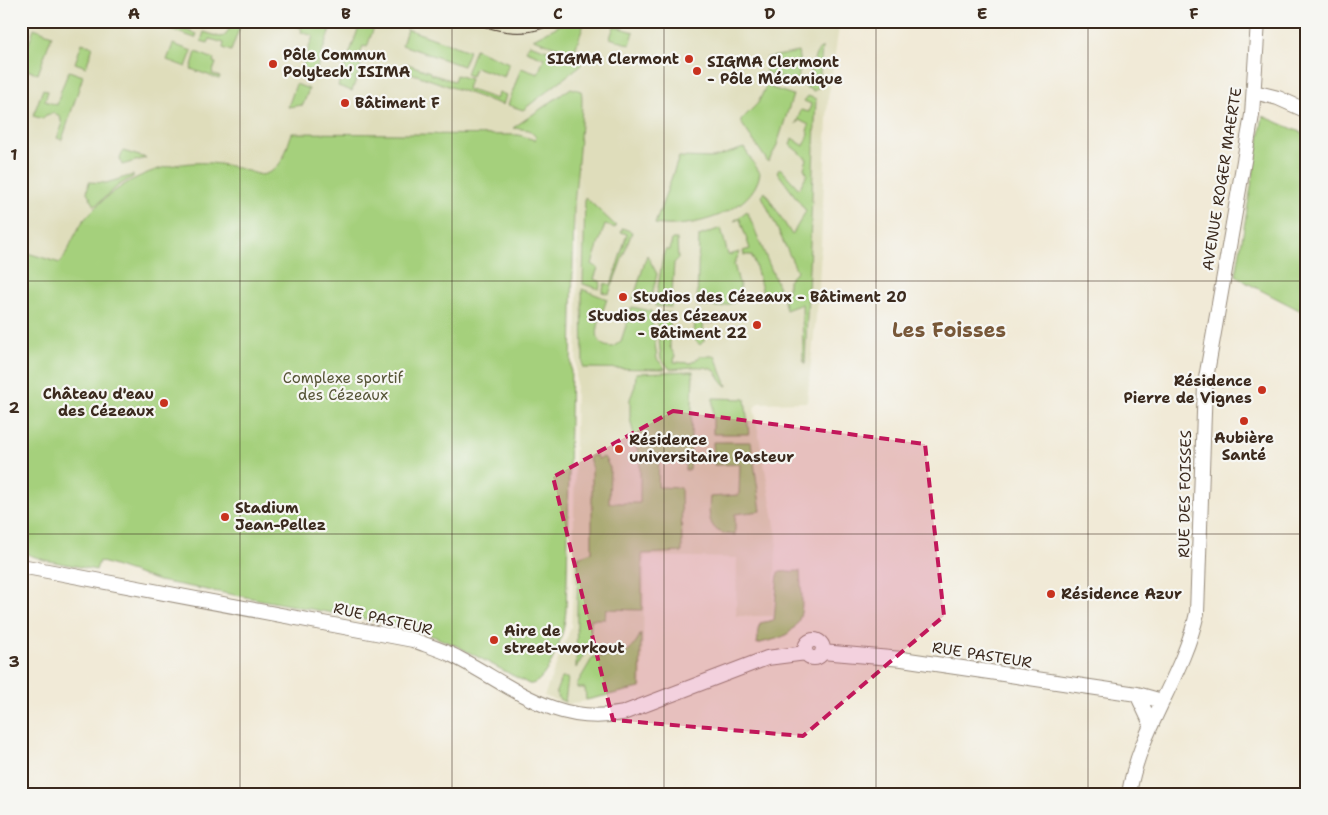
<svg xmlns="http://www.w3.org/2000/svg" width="1328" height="815" viewBox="0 0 1328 815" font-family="'Shantell Sans',sans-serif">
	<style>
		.built { fill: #dfddbb }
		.green { fill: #a5d07c; stroke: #707d4d }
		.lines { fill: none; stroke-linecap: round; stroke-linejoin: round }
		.major-casing { stroke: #968a7a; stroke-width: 16 }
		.major { stroke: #fff; stroke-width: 14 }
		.tram { stroke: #3b2a1e; stroke-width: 1 }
		.marked { fill: #c2185b; fill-opacity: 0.2; stroke: #c2185b; stroke-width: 4; stroke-dasharray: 10 6; stroke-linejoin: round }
		.grid { fill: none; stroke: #3b2a1e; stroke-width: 1; stroke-opacity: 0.55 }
		.poi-dot { fill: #c8321e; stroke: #f6f6f2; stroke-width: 2 }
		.labels { text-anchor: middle; stroke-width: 4.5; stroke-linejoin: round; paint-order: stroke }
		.poi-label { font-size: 15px; font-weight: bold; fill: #3b2a1e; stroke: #f6f6f2; text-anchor: start }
		.street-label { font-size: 15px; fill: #3b2a1e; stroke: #f6f6f2 }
		.park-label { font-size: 15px; fill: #565436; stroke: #f6f6f2 }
		.district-label { font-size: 20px; font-weight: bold; fill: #785839; stroke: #f6f6f2 }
		.neatline { fill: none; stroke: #3b2a1e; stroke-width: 2 }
		.grid-label { font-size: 16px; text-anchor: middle; font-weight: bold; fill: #3b2a1e }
	</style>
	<rect width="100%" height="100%" fill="#f6f6f2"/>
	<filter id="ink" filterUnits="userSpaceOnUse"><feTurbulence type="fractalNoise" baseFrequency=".02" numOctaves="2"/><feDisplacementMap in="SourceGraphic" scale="10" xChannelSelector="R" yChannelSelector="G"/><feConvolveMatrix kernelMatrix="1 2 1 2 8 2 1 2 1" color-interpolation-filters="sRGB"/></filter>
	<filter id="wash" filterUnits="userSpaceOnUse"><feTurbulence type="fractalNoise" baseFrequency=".0096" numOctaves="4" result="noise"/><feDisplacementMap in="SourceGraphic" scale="20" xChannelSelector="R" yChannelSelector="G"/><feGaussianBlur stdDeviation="1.12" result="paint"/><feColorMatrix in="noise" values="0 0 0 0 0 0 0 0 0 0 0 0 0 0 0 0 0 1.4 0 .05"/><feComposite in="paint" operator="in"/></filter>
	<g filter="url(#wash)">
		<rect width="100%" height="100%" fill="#f1ead7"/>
		<path class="built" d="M21,21H840L828,99L819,287L807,402L758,403L754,408L777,536L773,616H736L737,558L645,556L642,688L568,705L544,696L571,627L573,587L578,239L571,210L574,155L519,135L292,133L281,163L275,170L267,174L261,175L220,164L171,165L120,186L103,199L84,221L68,247L64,260L60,263L21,251Z"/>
		<path class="green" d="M145,21H159L197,34L195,38Z
			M234,21H242L231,51L223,48L224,43L210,39L208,43L201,41L204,32L220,37L225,36Z
			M333,21L314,76L300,73L313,36L301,32L302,29L289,21Z
			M361,21H376L367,47L363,46L360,54L364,56L352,91L338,86Z
			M568,21H585L574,53L533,39Z
			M614,26L634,32L630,45L610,38Z
			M34,28L52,35L38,74L21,68Z
			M407,29L469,51L463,66L402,45Z
			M82,43L93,47L86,67L75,63Z
			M173,44L192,51L186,67L167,60Z
			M529,44L581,61V65L523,110L508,105L521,68L538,74L544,58L526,51Z
			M822,47L819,87L814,91L805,87L816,54Z
			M475,49L509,63L504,77L475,67L471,76L466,74Z
			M196,52L214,59L213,62L216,63L212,74L220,77L219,79L191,69Z
			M798,52L800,64L798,83L766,73V58Z
			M405,63L430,72V74L454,81L456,75L470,79L467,89L496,99L499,92L506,95L503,105L402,70Z
			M69,71L83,76L62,140L57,138L62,126L60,116L54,113L46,115L43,119L33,116L43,89L48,91L45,101L57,105L61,90Z
			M296,84L309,89L303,105L288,107Z
			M766,86L793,95L776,148L768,162L740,121L758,103Z
			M571,88L581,91C585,98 575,190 574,206L567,582C566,596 567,611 564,625C562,639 545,687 529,684L457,646L413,628L159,581L99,561L96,570L44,560L21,552V251L60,263C64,260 77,228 84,220C118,179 167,157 220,164C234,166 247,171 261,175C283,171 285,152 292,133L519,135L535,140L536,137L529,130L513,128Z
			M808,96L816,99L805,364L803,359L802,304L786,310L783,297L788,291V281L797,271L762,196L765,192L792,235L806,211L777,172L780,168L799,189L807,174L804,168L807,159L790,145L792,138L804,146L809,134L807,131L809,125L799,120L796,124L801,110L809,112L811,104L804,101Z
			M1263,116L1307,135V314L1247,283L1236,275Z
			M744,148L760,173C754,213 689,230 655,224L679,157L713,158Z
			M123,151L146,158L122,165L120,159Z
			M133,175V177L119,185L95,206L87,192L89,182L106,183Z
			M585,197L616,226L615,228L605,224L592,264L598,268L594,279L601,282L599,289L583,284Z
			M747,211L779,288L764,297L754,260L751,255H744L743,251L750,249L740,219L734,221Z
			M623,228L632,232L609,294L602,292L605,283L611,285L627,234L621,232Z
			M721,228L728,255L740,252L734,264L743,299L722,307L697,306L699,236Z
			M672,239H677L678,259L674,263L671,307L655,306L663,256L665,250H670Z
			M647,255L657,274L650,304L633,300Z
			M582,289L607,299C602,315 585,347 613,347L621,341L632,307L651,311L657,359L666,369L583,368Z
			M656,312L670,313V347L675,356L674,362L691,363L701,356H715L727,386C721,384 720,376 715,371C705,363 682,369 670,369L661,359Z
			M695,317L697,320L710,321L714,317L713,323H703L704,341L700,345L694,339Z
			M693,371L690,470H685L686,459L659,458L658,487L681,488L682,552L642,554V610L606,609L605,619H591L590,645L576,668L578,557L592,552V468L589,457L596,455L598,459L604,457L610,468L609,503H640V462L630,418V399L635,386L636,373Z
			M713,398L745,399L749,434H713Z
			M713,442H751L761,511L735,514V535C708,534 708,518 710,497L739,495L740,464L714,465Z
			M800,571C801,595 809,622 784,636C776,640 766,641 757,644L760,623L774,620L778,572Z
			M641,633L640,688L586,700L585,688H577V684L593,657C619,656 629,658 641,633Z
			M561,678H568L565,702L559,699L556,692Z"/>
	</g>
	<g filter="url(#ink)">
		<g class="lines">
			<g class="major-casing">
				<path id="major" d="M1254,92L1278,98L1307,111
					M21,566L413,640C426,645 440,649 452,655C510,684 554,727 623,713L767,658L806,653
					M805 649a9 9 0 1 1 18 0a9 9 0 1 1-18 0Z
					M822,652L902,659L1137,694L1162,701
					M1137,694L1151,724
					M1129,794C1139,729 1183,677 1197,613L1205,384L1252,115L1258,21"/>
			</g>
			<use href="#major" class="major"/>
			<path class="tram" d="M467,21C499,32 527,40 558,21"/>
		</g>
	</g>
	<path class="marked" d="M673,411L925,444L944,616L803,736L613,720L553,477Z"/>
	<path class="grid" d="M240,21V794M452,21V794M664,21V794M876,21V794M1088,21V794M21,281H1307M21,534H1307"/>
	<g class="poi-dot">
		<circle cx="689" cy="59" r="5"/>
		<circle cx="273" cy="64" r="5"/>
		<circle cx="697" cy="71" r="5"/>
		<circle cx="345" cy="103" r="5"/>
		<circle cx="623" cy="297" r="5"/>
		<circle cx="757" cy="325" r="5"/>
		<circle cx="1262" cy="390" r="5"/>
		<circle cx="164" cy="403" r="5"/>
		<circle cx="1244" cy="421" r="5"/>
		<circle cx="619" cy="449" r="5"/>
		<circle cx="225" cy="517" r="5"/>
		<circle cx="1051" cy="594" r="5"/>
		<circle cx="494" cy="640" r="5"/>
	</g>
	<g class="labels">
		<g class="poi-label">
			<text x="283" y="60">Pôle Commun<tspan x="283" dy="17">Polytech' ISIMA</tspan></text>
			<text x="679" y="64" text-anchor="end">SIGMA Clermont</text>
			<text x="707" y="67">SIGMA Clermont<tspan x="707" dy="17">- Pôle Mécanique</tspan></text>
			<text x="355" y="108">Bâtiment F</text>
			<text x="633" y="302">Studios des Cézeaux - Bâtiment 20</text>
			<text x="747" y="321" text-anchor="end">Studios des Cézeaux<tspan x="747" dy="17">- Bâtiment 22</tspan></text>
			<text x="1252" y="386" text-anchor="end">Résidence<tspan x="1252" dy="17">Pierre de Vignes</tspan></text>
			<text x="154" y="399" text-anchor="end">Château d'eau<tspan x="154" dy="17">des Cézeaux</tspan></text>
			<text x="1244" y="443" text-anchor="middle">Aubière<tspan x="1244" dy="17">Santé</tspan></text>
			<text x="629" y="445">Résidence<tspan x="629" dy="17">universitaire Pasteur</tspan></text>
			<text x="235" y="513">Stadium<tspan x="235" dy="17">Jean-Pellez</tspan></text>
			<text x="1061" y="599">Résidence Azur</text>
			<text x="504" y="636">Aire de<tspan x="504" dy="17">street-workout</tspan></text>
		</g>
		<g class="street-label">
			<text transform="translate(1222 179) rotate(-81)" y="5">AVENUE ROGER MAERTE</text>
			<text transform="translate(1185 494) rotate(-89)" y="5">RUE DES FOISSES</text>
			<text transform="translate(383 619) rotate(13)" y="5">RUE PASTEUR</text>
			<text transform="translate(982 655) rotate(9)" y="5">RUE PASTEUR</text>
		</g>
		<g class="park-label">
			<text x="343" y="383">Complexe sportif<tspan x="343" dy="17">des Cézeaux</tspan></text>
		</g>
		<g class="district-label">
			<text x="949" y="337">Les Foisses</text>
		</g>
	</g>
	<rect width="1328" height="815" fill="none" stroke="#f6f6f2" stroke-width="55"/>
	<rect x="28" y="28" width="1272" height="760" class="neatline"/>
	<g class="grid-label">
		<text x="134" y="19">A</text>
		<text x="346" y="19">B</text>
		<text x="558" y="19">C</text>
		<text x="770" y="19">D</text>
		<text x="982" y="19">E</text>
		<text x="1194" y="19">F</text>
		<text x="14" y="160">1</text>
		<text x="14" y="413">2</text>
		<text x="14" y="667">3</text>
	</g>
</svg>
